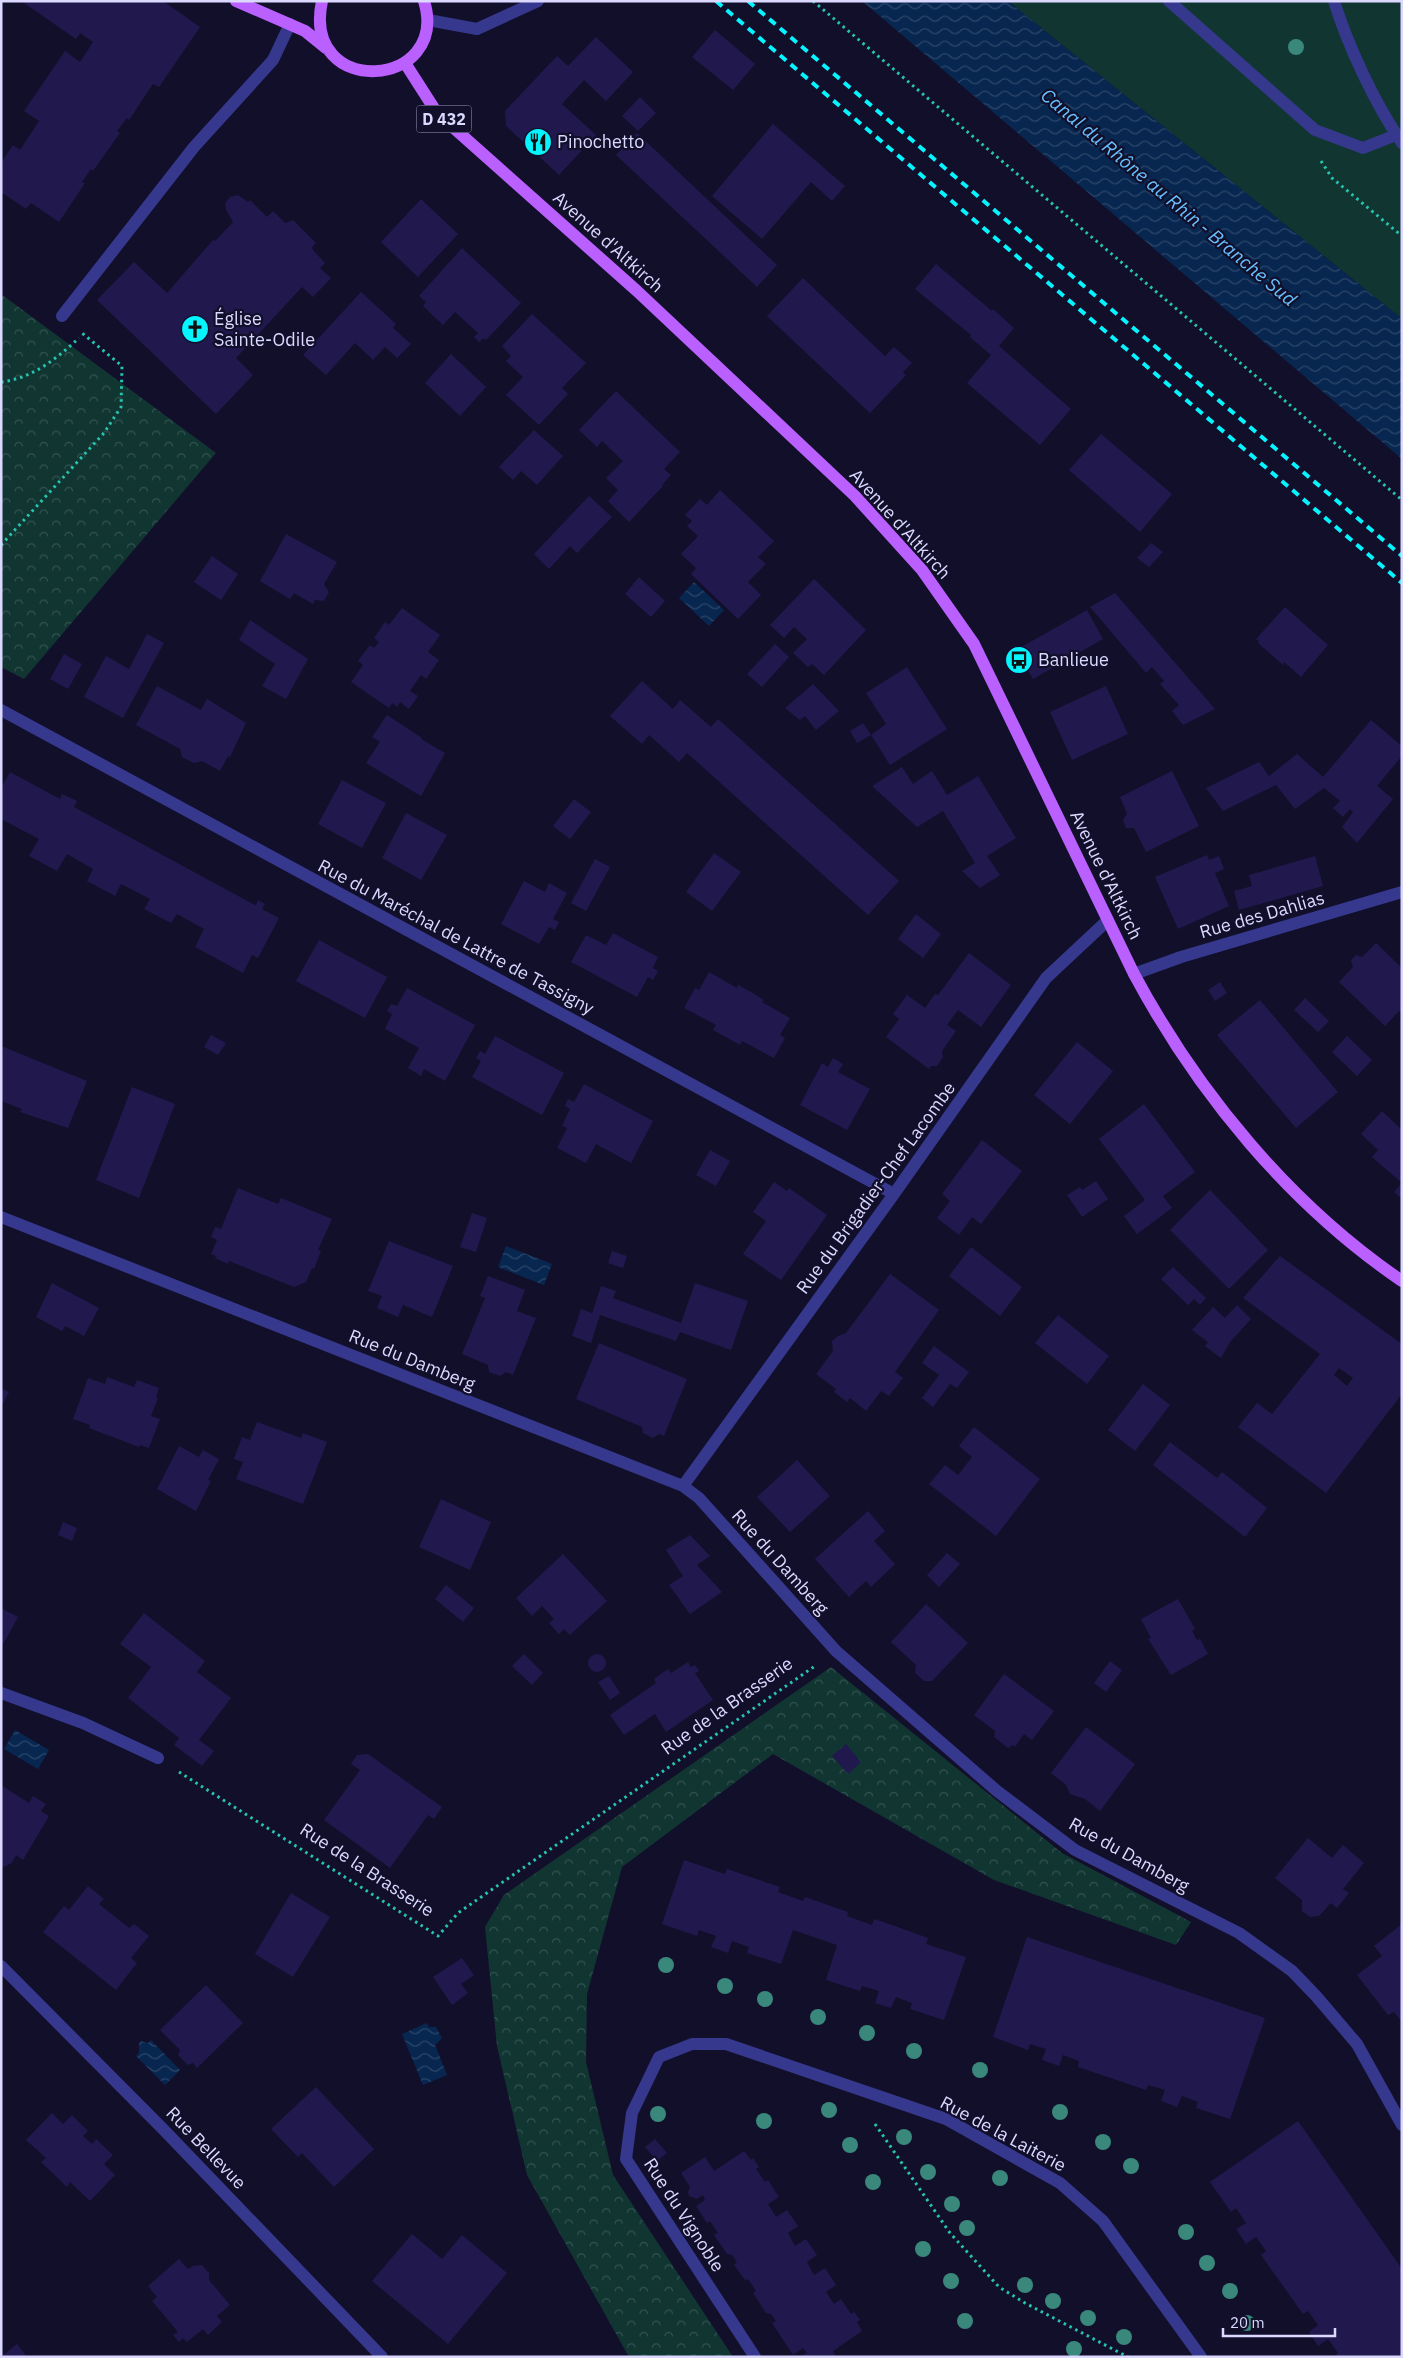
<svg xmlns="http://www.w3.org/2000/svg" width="1403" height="2358" viewBox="0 0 1403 2358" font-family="'IBM Plex Sans',sans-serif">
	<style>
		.grass { fill: #113632 }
		.forest { fill: url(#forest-crowns) }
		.water { fill: url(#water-waves) }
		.building { fill: #21194d; fill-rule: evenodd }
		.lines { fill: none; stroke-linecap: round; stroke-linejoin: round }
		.path { stroke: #26c5b2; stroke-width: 3; stroke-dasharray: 2.5 4; stroke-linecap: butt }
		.service { stroke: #36388d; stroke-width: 12 }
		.minor { stroke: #36388d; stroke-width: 12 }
		.tertiary { stroke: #36388d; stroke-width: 12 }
		.primary { stroke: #ba60ff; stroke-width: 12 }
		.rail { stroke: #05f4ff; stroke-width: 4; stroke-dasharray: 8 6; stroke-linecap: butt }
		.tree { fill: #3a877b }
		.labels { text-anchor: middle; stroke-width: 4.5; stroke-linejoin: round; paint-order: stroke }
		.shield { fill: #120f2b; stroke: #9f9cbf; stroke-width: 1 }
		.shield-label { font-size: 16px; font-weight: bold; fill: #dbd9ff }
		.poi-label { font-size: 18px; fill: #dbd9ff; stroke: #120f2b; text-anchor: start }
		.street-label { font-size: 18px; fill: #dbd9ff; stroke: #120f2b }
		.water-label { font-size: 19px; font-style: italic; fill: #67c1ff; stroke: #120f2b }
	</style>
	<defs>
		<pattern id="forest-crowns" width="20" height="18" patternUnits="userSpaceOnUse" patternTransform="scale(1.25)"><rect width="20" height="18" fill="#113632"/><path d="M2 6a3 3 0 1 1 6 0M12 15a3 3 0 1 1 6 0" fill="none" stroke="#335251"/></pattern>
		<pattern id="water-waves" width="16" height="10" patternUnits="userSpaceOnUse" patternTransform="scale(1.25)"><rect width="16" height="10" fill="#082750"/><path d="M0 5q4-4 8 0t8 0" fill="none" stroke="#2b466a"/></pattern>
	</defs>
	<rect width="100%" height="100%" fill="#120f2b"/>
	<path class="grass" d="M1008,1H1402V319Z"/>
	<path class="forest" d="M1,294L216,453L24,679L1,667Z
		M831,1667L1062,1853L1191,1922L1176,1945L994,1880L773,1754L622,1867L587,1994L586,2062L613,2175L733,2357H629L527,2175L497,2046L485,1927L504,1895Z"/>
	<path class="water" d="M862,1H1008L1402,319V459Z
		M694,582L724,610L709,626L679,598Z
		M506,1246L552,1264L544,1285L498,1267Z
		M15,1730L49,1750L38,1769L4,1749Z
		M427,2023L429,2027H436L442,2038L435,2045L447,2075L423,2085L402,2034Z
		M151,2040L180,2070L165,2085L136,2056L139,2053V2043L141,2041L148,2043Z"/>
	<path class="building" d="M25,1H163L200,27L159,87L153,84L129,120L127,118L117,131L120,133L93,171L91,169L82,182L85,183L59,222L31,203L26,209L1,192V163L13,145L20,150L39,121L24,111L65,51L80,62L93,42L80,33L76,39L24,3Z
		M715,30L755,64L733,90L692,57Z
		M596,37L633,72L606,101L584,80L562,104L596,135L559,175L506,126L505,111L557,56L568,66Z
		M640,97L656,113L638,131L622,116Z
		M773,124L845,186L832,201L811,182L762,239L712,196Z
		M637,133L777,265L757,287L616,155Z
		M238,195L248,202L250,200L267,217L273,211L285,223L293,220L316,243L312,247L313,250L325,263L320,268L331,278L313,297L302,287L236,358L253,375L216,414L97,300L134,262L167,293L213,240L215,241L233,222L226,210L225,203L230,197Z
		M421,199L458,234L418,277L381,242Z
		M462,248L521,303L486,340L484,338L479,342L474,337L478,333L455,312L443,325L423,306L426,302L419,296Z
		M936,264L992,311L993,309L1014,328L999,346L1071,409L1040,445L967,383L991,355L970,337L971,335L915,289Z
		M803,278L885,356L894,347L912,363L903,372L906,375L870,413L767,316Z
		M361,292L396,324L393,328L411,344L397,358L385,347L373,360L355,343L326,375L303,355Z
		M532,314L586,363L562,388L568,394L539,425L506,395L523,377L506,361L511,356L502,346Z
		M451,354L486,387L460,416L425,383Z
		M616,391L680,452L664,469L671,475L662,485L663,486L629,522L608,501L618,490L606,478L623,461L602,441L597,447L579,430Z
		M534,430L563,456L537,485L521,471L513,480L499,467Z
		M1101,434L1172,494L1140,532L1069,470Z
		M720,490L774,541L758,557L766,564L748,582L761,595L738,619L691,574L696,568L681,554L698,536L687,526L692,521L685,515L700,499L707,505Z
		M589,496L612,517L577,553L570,546L549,569L534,554Z
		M286,534L337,562L324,584L329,592L324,601L315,600L313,604L294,593L290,599L260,581Z
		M1151,543L1163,552L1149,567L1137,558Z
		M212,556L238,574L221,600L194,582Z
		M639,577L665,601L651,617L625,594Z
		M814,579L866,630L824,675L812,664L808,667L793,653L807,639L794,627L784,638L770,625Z
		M1115,593L1171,658L1215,709L1183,725L1172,711L1179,705L1160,684L1164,681L1152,667L1146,673L1090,607Z
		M1285,607L1328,645L1301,677L1284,662L1283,665L1258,643L1259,641L1256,639Z
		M402,608L440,635L428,652L439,660L426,679L421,675L410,691L418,696L409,709L400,702L397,707L392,703L389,708L351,682L363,665L358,661L370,645L374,648L379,642L374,638L385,622L389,625Z
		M1087,610L1103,639L1033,679L1016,650Z
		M250,620L308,659L286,699L262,686L275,664L239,640Z
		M147,634L164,643L123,718L84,697L106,656L129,669Z
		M775,644L789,657L762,687L747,674Z
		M64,654L82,664L68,689L50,679Z
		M907,667L947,729L890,765L871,735L857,743L850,731L863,723L871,735L886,724L866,693Z
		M642,681L673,709L680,700L711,727L718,719L899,881L868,915L687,753L679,762L649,735L642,744L610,716Z
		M813,684L839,711L816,730L805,716L800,720L785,708Z
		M157,686L201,710L207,699L246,723L230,757L228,756L220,771L202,761L194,763L182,757L180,749L136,725Z
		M1106,686L1128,734L1072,760L1050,712Z
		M387,715L422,738L421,739L445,753L421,796L366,763L380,742L372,737Z
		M1371,720L1402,746V756L1377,786L1393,799L1357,843L1342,827L1353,812L1350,809L1343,817L1333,808L1340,801L1324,788L1295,809L1276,785L1223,811L1206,788L1259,762L1269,776L1297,754L1323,777Z
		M902,767L913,784L932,771L947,795L978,776L1016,838L987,856L1000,875L980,888L962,871L975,863L943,811L917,827L872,786Z
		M1172,771L1199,826L1146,852L1134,828H1126L1123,820L1127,814L1120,797Z
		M10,772L60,799L62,794L77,801L74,807L253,904L256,905L258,900L265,904L262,909L279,918L258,958L252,955L243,973L195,947L204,929L177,914L171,923L144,909L150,899L121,884L115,896L87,881L93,869L67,854L57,871L29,856L39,839L1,819V788Z
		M342,780L386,803L362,848L318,824Z
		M574,799L591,812L570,839L553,826Z
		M406,813L447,835L421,880L382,858Z
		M714,853L741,872L712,911L686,892Z
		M1207,855L1209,860L1219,856L1224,869L1215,873L1229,906L1178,929L1155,877Z
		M1315,856L1323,886L1239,910L1234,891L1252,886L1249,875Z
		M595,859L610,867L586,911L571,903Z
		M524,881L545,892L549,883L567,893L553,919L559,922L555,930L549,927L539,944L501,924Z
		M916,914L941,934L923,958L898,939Z
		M613,933L658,957L653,968L658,971L653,980L648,977L637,997L571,962L586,935L606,945Z
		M319,940L387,977L365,1018L296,981Z
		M1376,943L1402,968V1014L1399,1011L1385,1026L1339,982L1353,967L1351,960L1356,955L1362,957Z
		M969,953L1011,985L981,1027L958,1010L947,1025L956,1031L942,1051L943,1057L937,1066H931L929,1069L886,1037L899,1019L893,1014L907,995L925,1008L935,994L938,995Z
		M709,972L737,988L738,985L751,992L764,1000L762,1002L790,1018L780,1035L785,1038L774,1058L742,1041L740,1045L713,1030L716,1025L684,1008L695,988L699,990Z
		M1220,982L1227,993L1215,1001L1208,990Z
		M407,988L475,1025L445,1081L424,1069L421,1076L408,1068L419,1048L385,1029L392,1014L387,1011L391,1004L397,1006Z
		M1305,998L1329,1021L1318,1032L1294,1010Z
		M1260,1000L1338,1092L1296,1128L1217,1035Z
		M211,1035L226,1043L218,1055L204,1047Z
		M495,1036L564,1073L542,1115L472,1077L481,1061L476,1058L480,1051L485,1054Z
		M1347,1036L1372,1060L1357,1076L1332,1052Z
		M1077,1042L1113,1071L1070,1124L1034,1095Z
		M1,1046L87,1081L68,1128L20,1112L22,1109L1,1101Z
		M833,1058L843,1064L838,1072L870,1089L847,1130L800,1105L822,1063L828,1067Z
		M584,1084L653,1121L631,1163L596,1144L586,1163L557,1148L567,1128L562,1126L570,1109L565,1106L568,1099L574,1102Z
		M132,1087L175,1104L139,1198L96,1180Z
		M1144,1104L1195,1172L1163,1196L1172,1208L1137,1234L1124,1216L1145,1200L1099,1139Z
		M1382,1111L1402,1130V1199L1394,1192L1402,1183L1372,1157L1378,1150L1361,1134Z
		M982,1140L1022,1171L981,1224L972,1217L959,1235L937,1218L950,1201L942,1194Z
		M710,1150L730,1161L716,1186L696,1175Z
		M1096,1181L1108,1199L1082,1217L1067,1195L1080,1187L1082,1190Z
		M774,1182L787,1191L789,1188L827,1215L781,1280L743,1254L766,1221L753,1212Z
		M238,1188L278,1204L281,1198L332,1219L318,1250L321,1251L314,1269L312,1268L306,1282L294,1287L229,1261L228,1264L215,1258L216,1256L211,1254L217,1240L211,1237L215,1227L221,1229Z
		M1210,1190L1268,1250L1229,1289L1170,1230Z
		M472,1213L487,1218L476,1252L460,1247Z
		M389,1241L453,1266L432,1317L403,1305L398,1317L377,1308L382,1296L368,1291Z
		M971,1247L1022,1287L1000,1316L949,1276Z
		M612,1251L627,1256L623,1268L608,1263Z
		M1280,1256L1402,1344V1394L1326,1493L1238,1427L1257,1403L1272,1414L1320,1354L1243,1298ZM1339,1368L1353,1378L1347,1386L1334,1375Z
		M1173,1267L1206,1298L1200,1305L1194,1299L1188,1305L1161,1279Z
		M890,1274L939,1310L895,1372L903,1378L889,1396L881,1391L866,1411L850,1398L847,1402L834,1392L836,1389L816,1374L833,1351L832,1341L838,1336L846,1333Z
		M488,1276L525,1290L517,1311L536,1318L513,1375L506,1372L500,1376L489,1372L488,1365L462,1354L485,1298L480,1296Z
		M52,1283L99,1308L84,1336L65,1326L62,1331L36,1317Z
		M695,1283L748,1301L731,1350L680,1332L676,1341L600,1315L591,1343L572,1336L581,1309L592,1313L601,1286L616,1291L613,1298L681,1323Z
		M1237,1305L1251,1319L1230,1342L1221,1358L1205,1346L1208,1342L1192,1330L1213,1307L1225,1318Z
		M1058,1315L1109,1356L1087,1384L1035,1343Z
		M599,1343L687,1379L664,1436L659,1434L653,1438L643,1433L642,1427L576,1399Z
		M934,1346L969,1372L957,1388L950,1384L933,1407L922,1398L939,1375L922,1363Z
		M107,1377L134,1387L137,1380L159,1388L156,1398H158L151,1416L160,1419L149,1448L140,1445L139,1447L89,1428L90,1425L73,1419L88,1378L105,1384Z
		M1143,1384L1170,1405L1135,1451L1108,1430Z
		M1,1388L9,1392L1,1407Z
		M257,1422L301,1438L303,1433L327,1442L303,1504L236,1479L243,1462L234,1459L242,1437L250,1440Z
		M974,1427L1040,1479L996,1536L929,1484L945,1465L958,1475L972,1457L959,1446Z
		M1170,1442L1217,1478L1222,1472L1267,1508L1245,1537L1153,1465Z
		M179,1446L199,1457L203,1450L219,1459L208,1480L211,1481L196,1511L157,1489Z
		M797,1460L830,1496L790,1532L757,1497Z
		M441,1499L491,1522L470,1570L419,1547Z
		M868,1511L885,1531L874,1541L895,1564L871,1587L866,1581L849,1597L815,1559Z
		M63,1522L77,1528L72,1541L58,1535Z
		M690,1535L710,1556L697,1565L722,1592L690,1614L669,1585L683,1576L666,1550Z
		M947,1553L960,1564L939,1587L927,1575Z
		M563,1554L607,1601L570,1635L564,1629L559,1634L549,1623L554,1619L542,1606L532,1616L516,1598Z
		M446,1585L474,1608L463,1622L435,1599Z
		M1178,1599L1195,1629L1192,1631L1197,1640L1200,1639L1208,1654L1171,1675L1148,1639L1151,1638L1141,1619Z
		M926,1604L968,1643L932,1681H924L915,1673L916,1665L891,1642Z
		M1,1608L18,1617L1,1648Z
		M144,1613L205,1661L197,1672L231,1698L199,1740L214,1751L202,1766L174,1745L179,1738L128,1698L151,1667L120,1644Z
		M588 1663a9 9 0 1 1 18 0a9 9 0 1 1-18 0Z
		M524,1654L543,1673L532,1685L512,1666Z
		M1110,1661L1122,1670L1106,1692L1094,1683Z
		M688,1662L691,1667L695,1665L699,1671L695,1673L713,1700L666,1732L655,1714L624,1735L610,1715L656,1683L654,1679L668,1669L671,1673Z
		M1004,1674L1054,1711L1032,1740L1024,1734L1015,1747L1013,1745L1008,1748L994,1737L995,1731L974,1715Z
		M609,1676L620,1693L610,1700L598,1682Z
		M1086,1727L1135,1764L1100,1811L1085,1799L1070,1794L1066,1785L1051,1773Z
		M846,1744L861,1762L848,1774L832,1756Z
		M368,1754L442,1807L434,1819L428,1815L390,1868L324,1820L360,1770L351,1764L357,1755Z
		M1,1785L29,1803L33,1796L46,1804L41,1811L49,1816L23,1860L16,1855L12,1863L1,1868Z
		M1308,1838L1332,1858L1343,1845L1364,1863L1343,1889L1349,1893L1337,1908L1331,1903L1319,1916L1310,1917L1302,1911V1900L1275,1878Z
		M684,1860L725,1874L727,1869L780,1887L778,1892L803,1901L805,1897L848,1912L847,1916L872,1925L874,1919L892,1925L928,1938L926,1944L966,1957L944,2020L910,2009L912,2003L896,1997L891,2008L875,2003L879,1991L862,1986L860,1991L826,1980L837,1945L793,1930L781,1964L747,1953L749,1947L732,1941L728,1953L711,1947L716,1936L699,1930L697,1936L662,1924Z
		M88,1886L104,1899L99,1904L129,1928L134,1924L149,1936L131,1958L137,1963L116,1990L43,1932L64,1906L69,1910Z
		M291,1893L330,1917L293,1977L255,1954Z
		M1402,1924V2022L1394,2012L1388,2015L1357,1975L1382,1956L1374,1946Z
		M1027,1937L1265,2018L1230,2119L1196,2108L1198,2102L1182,2096L1177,2107L1161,2101L1165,2090L1148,2085L1146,2090L1078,2067L1079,2061L1063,2055L1059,2066L1042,2060L1046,2049L1030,2044L1028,2050L993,2037Z
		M462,1958L474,1975L461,1984L468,1993L452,2005L433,1977Z
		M206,1985L243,2023L197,2068L193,2063L188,2065L178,2055L180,2050L160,2030Z
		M316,2087L374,2149L334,2187L302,2153L298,2157L271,2129Z
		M52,2113L63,2124L72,2115L88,2131L83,2136L92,2144L96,2139L113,2155L104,2164L115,2175L90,2201L70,2182L67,2187L41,2162L46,2158L26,2140Z
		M1298,2121L1402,2269V2354L1397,2357H1333L1338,2353L1328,2339L1318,2346L1309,2332L1318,2325L1308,2311L1303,2314L1261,2255L1266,2251L1256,2237L1246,2244L1236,2229L1246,2223L1236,2208L1231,2212L1210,2182Z
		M655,2139L667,2153L657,2161L645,2147Z
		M744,2151L751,2160L753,2158L759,2167L756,2169L765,2182L768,2180L779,2197L768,2204L776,2217L787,2210L798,2226L788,2233L795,2246L806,2239L817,2255L807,2262L814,2275L825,2268L836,2285L826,2292L834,2304L841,2299L851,2314L854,2312L860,2320L857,2322L862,2331L833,2351L836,2357H800L807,2353L803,2348L793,2355L772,2323L776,2321L771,2314L766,2313L753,2293L756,2291L748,2279L746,2281L734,2265L737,2262L735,2259L732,2255L727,2254L714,2235L718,2233L710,2221L707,2223L696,2206L705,2200L703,2195L697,2199L689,2196L688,2192L690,2187L681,2173L705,2157L714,2171Z
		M412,2234L442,2259L462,2235L507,2273L448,2344L372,2281Z
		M179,2259L188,2269L193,2266L202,2265L209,2273V2280L230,2305L217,2316L222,2322L208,2335L203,2329L187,2342L183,2338L179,2342L173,2335L178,2332L152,2301L157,2297L148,2286Z
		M17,2344L27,2357H1Z"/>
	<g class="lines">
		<path class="path" d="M813,1L1402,500
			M1321,161L1332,178L1402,236
			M1,382C33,378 56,359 79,338
			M1,545L104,433L121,407L122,366L82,333
			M179,1772L438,1936L458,1913L815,1666
			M875,2124L950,2233L999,2287L1025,2303L1128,2357"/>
		<path class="service" d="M1169,1L1315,130L1363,148L1396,135
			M428,20L477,29L538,1
			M62,316L194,147L273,60L290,24"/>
		<path class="minor" d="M1,710L894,1194
			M1134,974L1181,957L1402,892
			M1,1217L683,1486L699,1498L836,1651L997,1791L1075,1850L1239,1933L1292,1971L1316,1996L1357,2044L1402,2125
			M683,1486L894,1194L1046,978L1108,920
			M1,1693L83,1723L158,1758
			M1,1966L163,2129L382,2357
			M755,2357L626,2159L632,2113L659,2057L692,2044H726L946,2119L1060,2183L1103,2221L1201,2357"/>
		<path class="tertiary" d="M1334,1C1348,46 1375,104 1402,143"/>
		<path class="primary" d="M236,1L305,31L326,48
			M322,1C301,100 451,89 424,1
			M405,63L437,113L637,291L855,496L922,570L974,644L1134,974C1198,1093 1289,1204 1402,1281"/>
		<path class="rail" d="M716,1L1402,583
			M748,1L1402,556"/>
	</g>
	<g class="tree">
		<circle cx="1296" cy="47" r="8"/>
		<circle cx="666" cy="1965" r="8"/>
		<circle cx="725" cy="1986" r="8"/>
		<circle cx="765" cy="1999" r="8"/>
		<circle cx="818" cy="2017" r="8"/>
		<circle cx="867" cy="2033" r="8"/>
		<circle cx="914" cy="2051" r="8"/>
		<circle cx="980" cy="2070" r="8"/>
		<circle cx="829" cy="2110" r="8"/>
		<circle cx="1060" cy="2112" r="8"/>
		<circle cx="658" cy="2114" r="8"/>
		<circle cx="764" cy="2121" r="8"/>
		<circle cx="904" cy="2137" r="8"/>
		<circle cx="1103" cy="2142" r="8"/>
		<circle cx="850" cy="2145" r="8"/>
		<circle cx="1131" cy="2166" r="8"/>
		<circle cx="928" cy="2172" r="8"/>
		<circle cx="1000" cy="2178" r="8"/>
		<circle cx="873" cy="2182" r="8"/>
		<circle cx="952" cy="2204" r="8"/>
		<circle cx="967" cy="2228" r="8"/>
		<circle cx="1186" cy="2232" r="8"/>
		<circle cx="923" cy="2249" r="8"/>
		<circle cx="1207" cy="2263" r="8"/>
		<circle cx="951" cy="2281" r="8"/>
		<circle cx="1025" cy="2285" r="8"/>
		<circle cx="1230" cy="2291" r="8"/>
		<circle cx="1053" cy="2301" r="8"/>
		<circle cx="1088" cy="2318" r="8"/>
		<circle cx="965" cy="2321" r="8"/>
		<circle cx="1247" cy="2323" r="8"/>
		<circle cx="1124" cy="2337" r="8"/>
		<circle cx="1074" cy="2349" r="8"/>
	</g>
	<defs>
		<g id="restaurant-disc" transform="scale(1.4375)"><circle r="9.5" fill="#05f4ff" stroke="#120f2b"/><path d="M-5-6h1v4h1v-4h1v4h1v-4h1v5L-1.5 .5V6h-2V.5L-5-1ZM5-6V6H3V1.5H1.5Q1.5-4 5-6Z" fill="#111"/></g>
		<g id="church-disc" transform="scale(1.4375)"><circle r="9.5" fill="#05f4ff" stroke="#120f2b"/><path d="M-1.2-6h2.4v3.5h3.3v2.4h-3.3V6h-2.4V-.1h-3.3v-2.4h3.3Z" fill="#111"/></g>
		<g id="bus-disc" transform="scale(1.4375)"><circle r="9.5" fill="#05f4ff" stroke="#120f2b"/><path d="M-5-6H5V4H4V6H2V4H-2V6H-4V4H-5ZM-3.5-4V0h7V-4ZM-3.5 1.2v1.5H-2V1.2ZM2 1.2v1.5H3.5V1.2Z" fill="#111"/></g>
	</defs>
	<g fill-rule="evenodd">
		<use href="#restaurant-disc" x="538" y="142"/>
		<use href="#church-disc" x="195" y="329"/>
		<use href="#bus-disc" x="1019" y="660"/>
	</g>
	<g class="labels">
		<rect class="shield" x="416.5" y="105.5" width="55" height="27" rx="4"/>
		<g class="shield-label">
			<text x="444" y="125">D 432</text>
		</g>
		<g class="poi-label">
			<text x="557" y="148">Pinochetto</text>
			<text x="214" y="325">Église<tspan x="214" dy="21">Sainte-Odile</tspan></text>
			<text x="1038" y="666">Banlieue</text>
		</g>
		<g class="street-label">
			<text transform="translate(608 242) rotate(42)" y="6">Avenue d'Altkirch</text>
			<text transform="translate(900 524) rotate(48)" y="6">Avenue d'Altkirch</text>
			<text transform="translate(1106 875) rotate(64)" y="6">Avenue d'Altkirch</text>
			<text transform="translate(1262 915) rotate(-16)" y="6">Rue des Dahlias</text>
			<text transform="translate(456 937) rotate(28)" y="6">Rue du Maréchal de Lattre de Tassigny</text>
			<text transform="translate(876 1188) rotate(-54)" y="6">Rue du Brigadier-Chef Lacombe</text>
			<text transform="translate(412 1360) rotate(22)" y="6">Rue du Damberg</text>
			<text transform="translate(780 1562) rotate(48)" y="6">Rue du Damberg</text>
			<text transform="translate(727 1706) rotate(-35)" y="6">Rue de la Brasserie</text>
			<text transform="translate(1129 1855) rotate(29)" y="6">Rue du Damberg</text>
			<text transform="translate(367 1870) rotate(33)" y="6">Rue de la Brasserie</text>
			<text transform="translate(1003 2134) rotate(28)" y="6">Rue de la Laiterie</text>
			<text transform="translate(206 2148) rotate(46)" y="6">Rue Bellevue</text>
			<text transform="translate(684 2215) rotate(57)" y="6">Rue du Vignoble</text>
		</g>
		<g class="water-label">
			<text transform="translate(1169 197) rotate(40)" y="7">Canal du Rhône au Rhin - Branche Sud</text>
		</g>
	</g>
	<rect width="1403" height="2358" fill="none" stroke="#dbd9ff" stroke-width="5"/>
	<path d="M1223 2328v8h112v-8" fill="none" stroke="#dbd9ff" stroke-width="2.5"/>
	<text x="1230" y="2328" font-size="15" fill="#dbd9ff" stroke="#120f2b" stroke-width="4" paint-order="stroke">20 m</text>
</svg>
